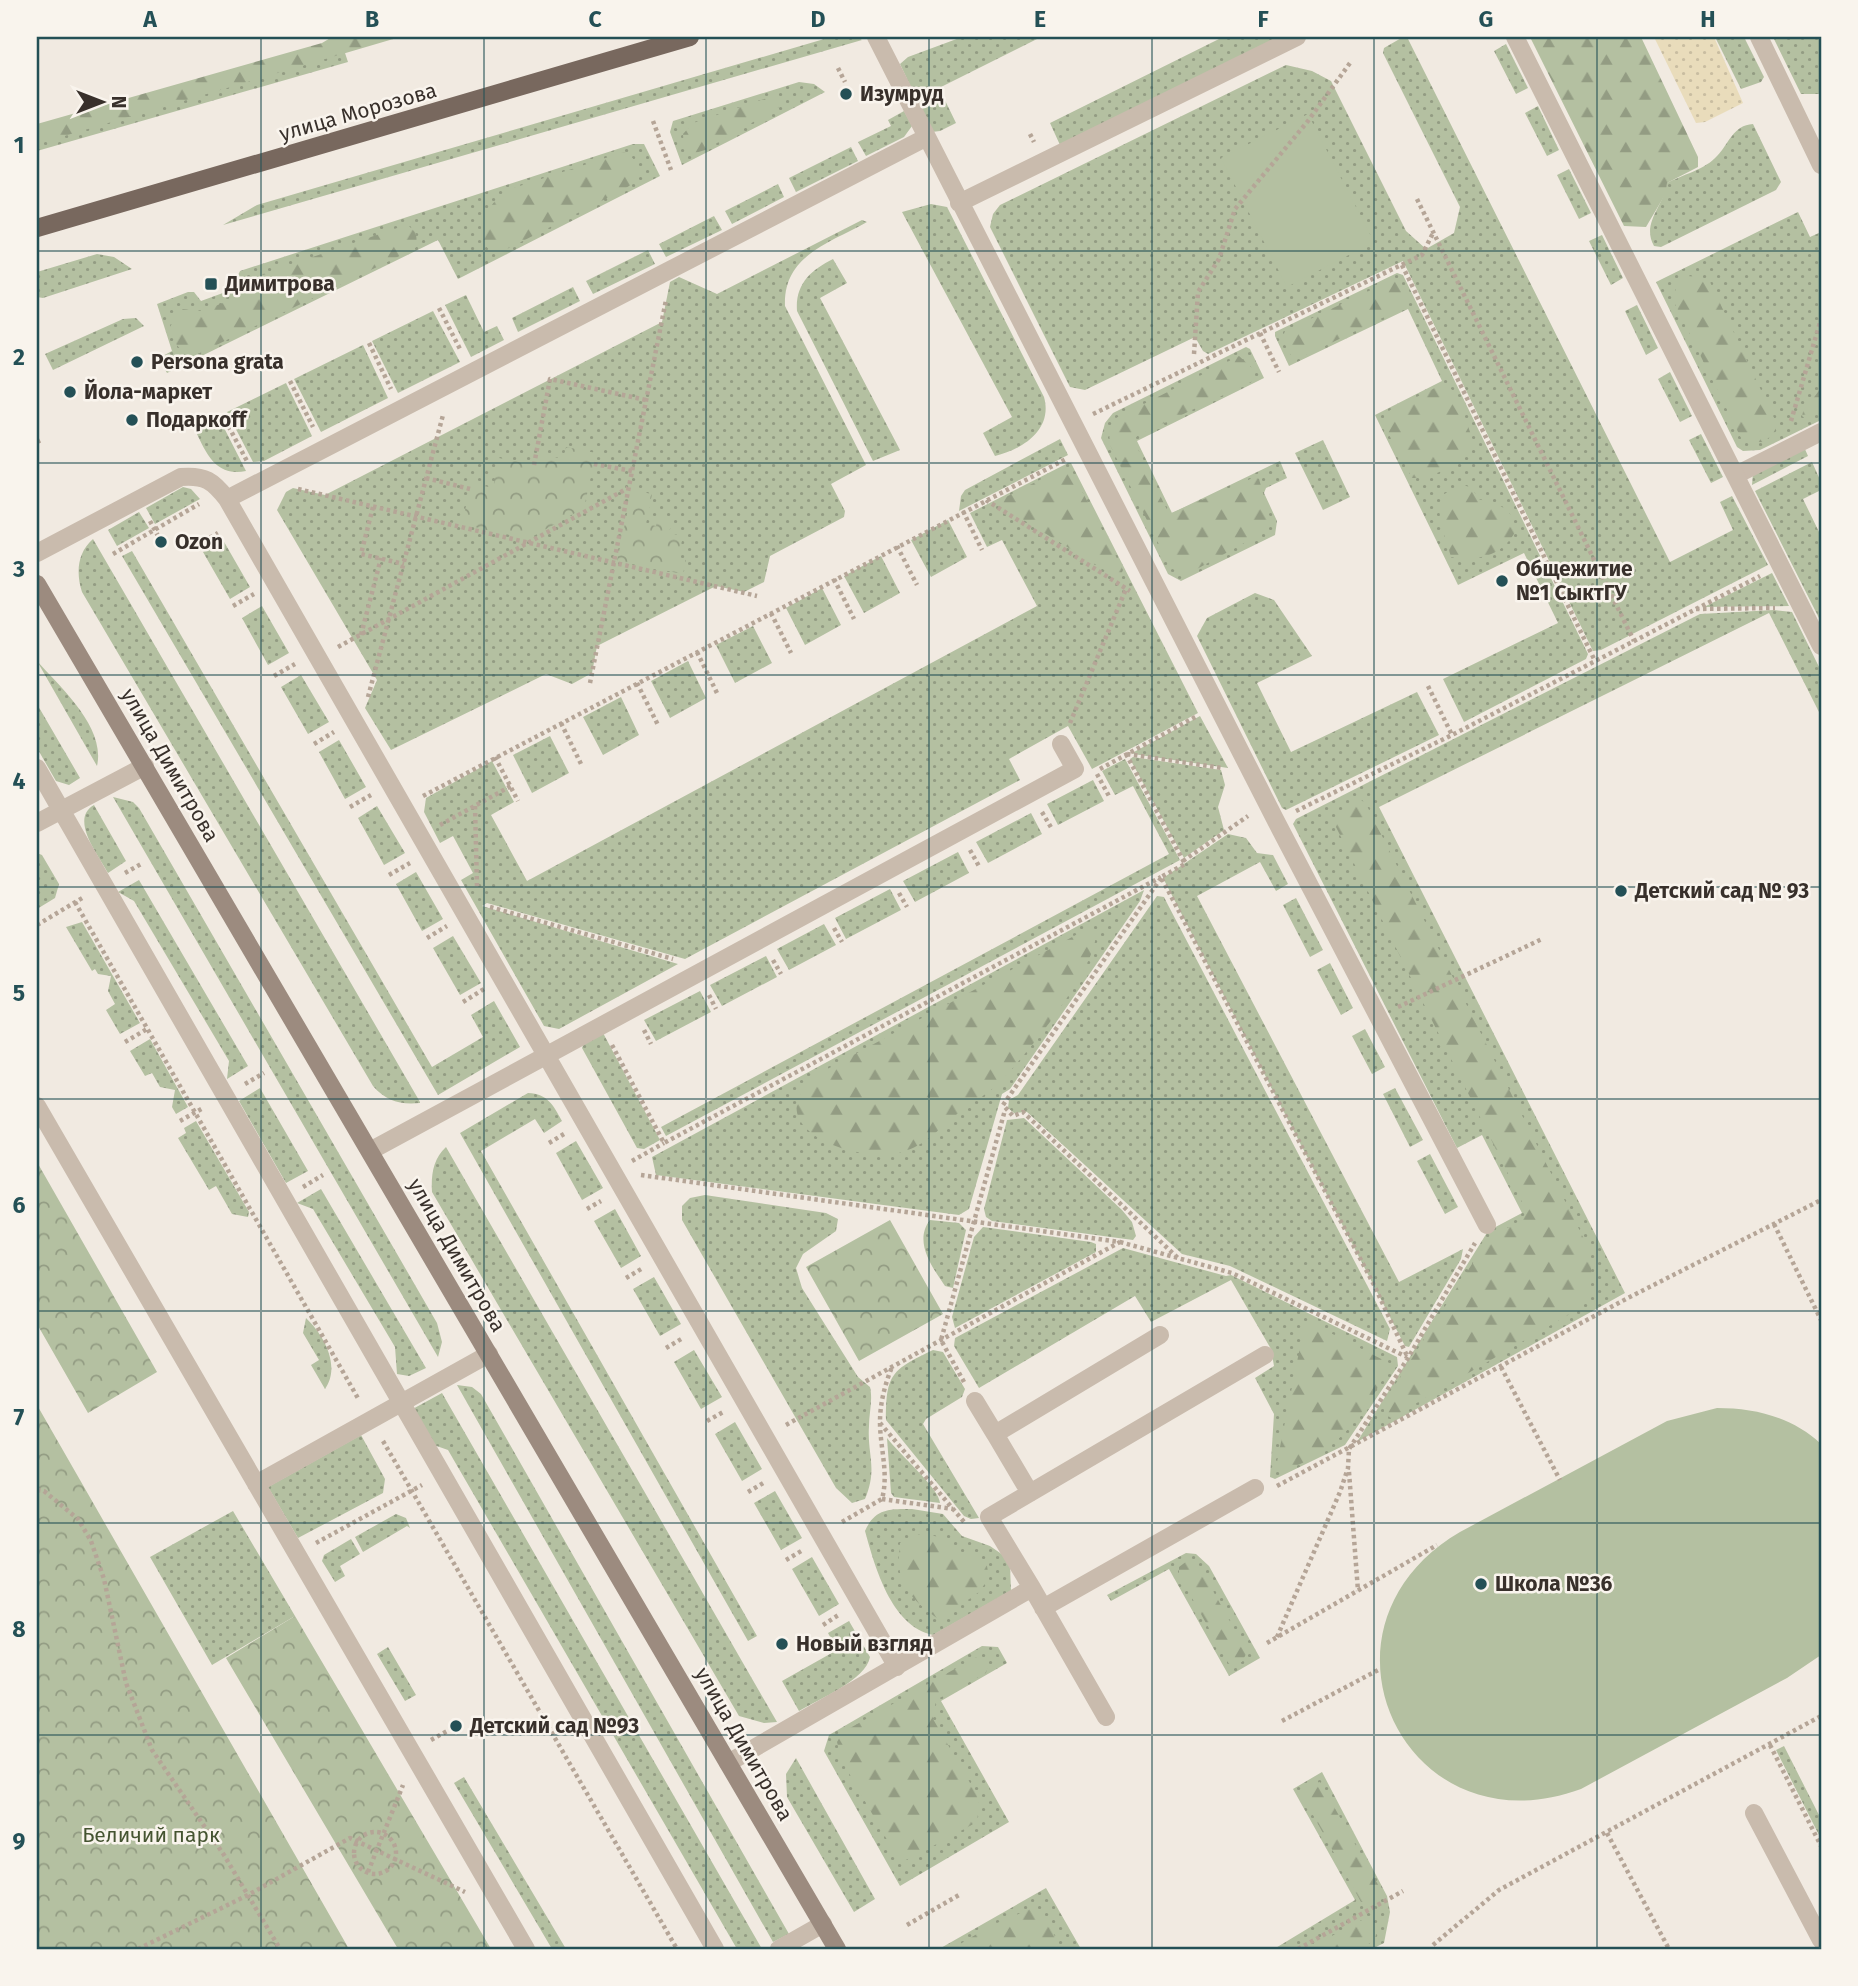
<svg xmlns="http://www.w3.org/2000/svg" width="1858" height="1986" viewBox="0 0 1858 1986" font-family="'Fira Sans',sans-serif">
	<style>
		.grass { fill: url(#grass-dots) }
		.forest { fill: url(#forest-firs) }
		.sand { fill: url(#sand-dots) }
		.park { fill: url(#park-crowns) }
		.garden { fill: #b4c0a1 }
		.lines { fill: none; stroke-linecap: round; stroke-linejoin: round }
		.path { stroke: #b5a597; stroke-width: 4.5; stroke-dasharray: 3.5 3.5; stroke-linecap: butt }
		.lane { stroke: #c9bbad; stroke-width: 18 }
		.street { stroke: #c9bbad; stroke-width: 18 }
		.secondary { stroke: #9c8b7f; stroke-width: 18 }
		.primary { stroke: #78685e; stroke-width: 18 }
		.grid { fill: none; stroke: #245056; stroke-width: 2; stroke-opacity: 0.55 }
		.poi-dot { fill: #245056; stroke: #f9f4ed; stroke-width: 2.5 }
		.labels { text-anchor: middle; stroke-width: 5; stroke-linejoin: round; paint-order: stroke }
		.poi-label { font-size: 21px; font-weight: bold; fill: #38302b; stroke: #f9f4ed; text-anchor: start }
		.street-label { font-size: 21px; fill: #38302b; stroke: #f9f4ed }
		.park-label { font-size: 21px; fill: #455431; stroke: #f9f4ed }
		.neatline { fill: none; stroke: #245056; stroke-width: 2.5 }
		.grid-label { font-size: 23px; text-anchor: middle; font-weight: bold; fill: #245056 }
	</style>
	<defs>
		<pattern id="grass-dots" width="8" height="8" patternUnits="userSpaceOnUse" patternTransform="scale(1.75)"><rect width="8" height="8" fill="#b4c0a1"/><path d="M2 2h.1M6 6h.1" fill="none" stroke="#939c83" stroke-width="1.8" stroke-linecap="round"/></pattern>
		<pattern id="forest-firs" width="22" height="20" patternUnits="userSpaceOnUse" patternTransform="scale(1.75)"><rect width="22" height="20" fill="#b4c0a1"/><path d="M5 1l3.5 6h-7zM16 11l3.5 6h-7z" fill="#939c83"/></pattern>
		<pattern id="sand-dots" width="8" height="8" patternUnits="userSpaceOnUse" patternTransform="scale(1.75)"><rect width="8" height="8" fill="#e9dcbb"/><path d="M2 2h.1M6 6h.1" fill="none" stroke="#c9bda1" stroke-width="1.8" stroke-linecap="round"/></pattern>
		<pattern id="park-crowns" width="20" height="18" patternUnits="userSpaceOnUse" patternTransform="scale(1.75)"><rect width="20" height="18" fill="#b4c0a1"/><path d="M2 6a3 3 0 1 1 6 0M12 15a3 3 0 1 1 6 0" fill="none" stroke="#939c83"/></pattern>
	</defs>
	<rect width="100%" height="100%" fill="#f1eae1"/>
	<path class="grass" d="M831,37H857L862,40L223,225L257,205Z
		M962,37H1041L939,88L956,123L940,131L932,132L900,64L908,57Z
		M1223,37H1283L1060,145L1050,123Z
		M1403,37H1407L1670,562L1733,530L1720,502L1732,496L1768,565L1601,650L1593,651L1403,261L1208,354L1203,351L1195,337L1085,390L1070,387L990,227L993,214L1000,205L1286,65L1312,71L1331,81L1406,231L1426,249L1454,233L1460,207L1383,53L1384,48Z
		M1715,37H1744L1764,77L1761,82L1741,89Z
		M1773,37H1820L1821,94H1801Z
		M341,41L348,62L37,151V128Z
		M1506,44L1528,88L1516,94L1494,51Z
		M799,82L814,84L825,92L682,165L670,132L673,121Z
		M1538,106L1559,150L1547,156L1525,113Z
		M904,111L912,126L904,137L866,156L858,142L891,126L888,120Z
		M1753,124L1781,182L1776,190L1661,247L1654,246C1641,223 1664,206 1667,183C1682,175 1706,169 1717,156C1729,144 1733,125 1753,124Z
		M633,144H644L660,176L458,279L438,240L167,373L159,358L172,351L157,304L188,292H194L201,301L231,290L240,271Z
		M851,147L858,161L796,192L789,178Z
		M1569,169L1591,213L1579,219L1557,175Z
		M778,184L784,197L732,224L725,211Z
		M931,204L947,207L1044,397C1053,429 1024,449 995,456L983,433L1012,417L902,212Z
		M1798,212L1810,237L1821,232V420L1760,450L1743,451L1737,447L1656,282Z
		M714,216L722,230L666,257L659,244Z
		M862,220L867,222C830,243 783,255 785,306L866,465L831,484L845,511L844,517L770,556L764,582L744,592L716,586L597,646L592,673L572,684L546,674L391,750L365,708L377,680L277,510L286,492L293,488L325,495L662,322L670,282L679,277L717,294Z
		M1602,235L1623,278L1611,285L1589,241Z
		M648,250L655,264L593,294L586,281Z
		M97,254L114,257L132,269L43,298L37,297V272Z
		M833,259L847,283L820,298L900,450L873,461L797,311C795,284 811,270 833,259Z
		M1397,273L1403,275L1588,654L1586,659L1464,722L1443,679L1558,623L1524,553L1458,585L1375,415L1442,381L1408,309L1289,366L1275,336V332Z
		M573,287L580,301L518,332L512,318Z
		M466,295L484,332L497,326L504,340L471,357L445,305Z
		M1637,305L1658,348L1646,355L1625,311Z
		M433,311L460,362L398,393L372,341Z
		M136,318L144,326L53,370L45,354L123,319Z
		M363,345L388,398L321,432L294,379Z
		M1246,347L1250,349L1264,378L1137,441L1172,513L1280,461L1287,478L1266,488L1264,493L1277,521L1275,535L1181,581L1168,574L1101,438L1105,423L1113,413Z
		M1670,372L1692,416L1680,422L1658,379Z
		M286,383L312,436L264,461L253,462L227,412Z
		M218,416L246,471C214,477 206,452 194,428Z
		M1701,434L1723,477L1711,483L1689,440Z
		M1060,439L1068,455L959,511L961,496L965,490Z
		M1323,440L1350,497L1323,510L1295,453Z
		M1804,447L1808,456L1752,485L1753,473Z
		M1812,462L1821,482V490L1803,499L1821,536V622L1755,491Z
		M1068,463H1071L1198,713L1092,769L1068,726L1009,759L1020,780L685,959L487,903L482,906L678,964L559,1029L544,1026L461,880L473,873L453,836L440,843L424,812L426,798L492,761L514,802L491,815L527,881L1037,606L1002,540L987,547L970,513Z
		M183,487L191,489L200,499L155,524L146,508Z
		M139,512L149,528L117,546L108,530Z
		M948,520L967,557L931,577L911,540Z
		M93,539L420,1102V1103C400,1105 386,1101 373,1086L82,592C76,573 77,553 93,539Z
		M223,540L250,587L230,599L203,552Z
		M132,551L432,1067L483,1037L471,1015L494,1001L520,1047L438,1095L122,556Z
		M881,556L900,593L864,613L844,576Z
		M1772,573L1789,606L1704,607Z
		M822,588L841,625L805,645L786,608Z
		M1255,593L1274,600L1312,656L1257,683L1291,752L1417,692L1439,735L1286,810L1282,808L1197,636L1207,618Z
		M262,606L289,653L268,665L242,618Z
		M1774,610L1792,612L1821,671V716L1769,613L1379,807L1625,1293L1357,1442L1488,1231L1522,1213L1482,1135L1457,1148L1293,824L1296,819L1700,614Z
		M753,626L772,663L735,683L716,645Z
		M37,661C60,687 106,727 97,766Z
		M688,661L706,698L670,718L651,681Z
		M301,675L329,722L308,734L281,687Z
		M621,697L639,735L603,755L583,717Z
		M37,704L80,778L69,785L56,781L37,748Z
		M1200,716L1228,768L1133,754L1134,752Z
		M550,736L569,773L532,793L513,755Z
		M339,740L366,787L345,799L319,752Z
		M1133,757L1221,770L1225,785L1218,807L1224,830L1184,858L1130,759Z
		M1125,759L1180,860L666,1136L661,1127L1169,854L1133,786L1115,795L1102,771Z
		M1093,780L1104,801L1058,825L1047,804Z
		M113,797L133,802L139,808L437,1323L442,1342L438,1357Z
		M94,805L126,861L108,873C99,856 69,819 94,805Z
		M377,806L405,853L384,865L358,818Z
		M1031,813L1042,834L988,863L976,842Z
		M1228,834L1246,838L1257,853L1273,855L1288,884L1276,891L1260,862L1197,896L1399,1282L1463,1249L1461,1259L1409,1347L1405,1346L1163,878Z
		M958,852L969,873L915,902L903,881Z
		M37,853L42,855L59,884L55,898L37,909Z
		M416,872L443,919L422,931L396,884Z
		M139,880L248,1066L227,1079L229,1061L134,901L118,892Z
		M890,889L901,910L846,939L835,918Z
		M1144,890L1140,901L1010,1089L1002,1094L969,1209L959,1215L656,1175L652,1157Z
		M1157,896L1164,897L1168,905L1390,1329L1387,1341L1230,1266L1182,1254L1027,1112L1014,1113L1008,1108L1009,1100L1018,1095Z
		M1296,898L1323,950L1310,957L1283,905Z
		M82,922L140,1023L120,1034L106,1010L115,1004L108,991L111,976L98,974L95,969L92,971L66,927Z
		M824,924L836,945L789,970L777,949Z
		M453,936L481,983L460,995L433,948Z
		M766,956L777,977L722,1006L710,985Z
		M1330,963L1353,1008L1341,1015L1317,970Z
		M700,991L711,1012L656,1041L644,1020Z
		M1365,1029L1385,1067L1372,1074L1352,1036Z
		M602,1031L660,1140L644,1149L637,1148L582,1048L584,1043Z
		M150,1039L188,1107L176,1114L172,1107L175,1090L160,1087L152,1073L145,1076L130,1051Z
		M260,1088L308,1171L286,1183L239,1101Z
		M1395,1088L1423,1140L1410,1147L1383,1094Z
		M528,1093C548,1094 553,1105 562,1121L544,1133L535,1119L481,1151L757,1636L748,1641L460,1133Z
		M1024,1118L1122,1210L1132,1222L1136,1236L1133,1240L992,1221L986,1217L984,1209L1007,1120Z
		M196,1121L249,1212L248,1217L232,1214L216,1186L209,1190L178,1138L186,1133L184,1128Z
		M576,1141L603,1188L582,1200L556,1153Z
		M446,1147L777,1722L764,1723L739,1716L432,1192C431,1175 433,1159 446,1147Z
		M1430,1154L1458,1207L1445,1214L1417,1161Z
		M321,1189L426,1368L409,1376L397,1374L395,1347L313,1209L297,1203Z
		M705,1195L826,1213L838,1219L836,1231L803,1254L796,1268L802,1288L858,1377L870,1387C873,1401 869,1413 869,1426C867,1455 878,1468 865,1499L852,1503L836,1488L682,1220V1206L690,1198Z
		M615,1209L641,1256L621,1268L594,1221Z
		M930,1220L959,1223L966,1230L953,1288L945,1286C933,1268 913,1242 930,1220Z
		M983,1227L1091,1242L1096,1244V1252L955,1328L952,1317L974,1237Z
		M1123,1248L1226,1276L1231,1275L1397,1357L1398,1366L1345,1445L1275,1479L1270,1477L1274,1414L1255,1378L1274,1366L1271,1349L1231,1280L1151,1322L1135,1296L979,1388L954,1346L955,1338Z
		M654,1277L681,1324L660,1336L633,1289Z
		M306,1318C324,1335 341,1366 325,1389L311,1365L319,1360L303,1333Z
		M694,1350L722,1397L701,1409L674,1362Z
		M933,1350L943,1352L965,1389L962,1397L926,1419L923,1424L979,1518L971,1519L964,1516L886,1420C886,1373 892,1370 933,1350Z
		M457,1385L472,1387L481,1394L789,1934L773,1942Z
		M442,1393L762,1949H737L448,1450L428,1443L409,1411Z
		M735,1422L762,1469L742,1481L715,1434Z
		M361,1435L385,1479L383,1493L298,1538L268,1487Z
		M887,1438C898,1453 940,1489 940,1503L894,1497L891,1493Z
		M775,1491L802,1538L781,1550L754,1503Z
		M912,1509L943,1514L962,1536L990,1546L1003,1555L1010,1566L1011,1591L933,1635C891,1626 875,1567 865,1531C875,1508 890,1509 912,1509Z
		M233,1511L295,1616L212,1665L150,1557Z
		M396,1514L406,1518L410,1528L407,1526L363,1552L355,1537Z
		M351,1539L360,1554L340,1566L345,1576L335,1582L322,1561L324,1555Z
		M1186,1553L1196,1554L1209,1566L1260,1658L1229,1676L1169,1569L1111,1601L1107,1595Z
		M812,1557L839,1604L819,1616L792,1569Z
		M849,1621L870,1657C866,1680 819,1699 799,1711L782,1681L837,1650L828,1633Z
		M982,1646L998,1647L1007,1663L941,1701L1009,1822L900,1886L824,1751L829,1735Z
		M388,1647L416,1695L405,1701L377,1654Z
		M1784,1746L1821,1819V1839L1776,1750Z
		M796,1758L875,1899L854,1912L787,1797L786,1774Z
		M1322,1772L1387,1896L1390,1912L1384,1943L1372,1949H1274L1355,1900L1293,1789Z
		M464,1777L566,1949H552L454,1783Z
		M1046,1888L1081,1949H939Z"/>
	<path class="forest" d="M332,37H400L54,139L37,141V124L322,43Z
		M1530,37H1641L1698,157V167L1667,183L1666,193L1646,227L1624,226Z
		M770,97H783L786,103L705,150L692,154L684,148L683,134L693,123Z
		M624,152C637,157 639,170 635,182L623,190L507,249L492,252C468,234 489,203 507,190Z
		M403,226H409L416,233L417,246L414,249L200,353L186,356L176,344L170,327L177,314L183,309L201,311L237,298L263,274Z
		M1687,276L1700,277L1710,282L1776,422L1775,432L1764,442H1743L1672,298L1680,280Z
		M1396,278L1409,294L1407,306L1294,361L1282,339L1285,331Z
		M1239,356L1252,368L1251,382L1137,436L1134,441L1169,514L1255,477L1259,479L1270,518L1266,531L1186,575L1173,569L1168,563L1110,445L1109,430L1116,418Z
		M1445,383L1458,396L1474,444C1458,462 1437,479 1412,478L1388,433L1384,417L1390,410Z
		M1821,388V412L1806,419L1802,416L1803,412Z
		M1063,468L1071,470L1123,570L1119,579L1001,506L1002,499Z
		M1463,485L1473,488L1477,499C1499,504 1514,507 1515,532C1502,556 1476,562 1451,557C1445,534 1435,519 1442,495Z
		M1360,799L1366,804L1587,1245C1594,1274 1595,1294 1570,1314L1391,1418L1384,1413V1402L1488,1239L1523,1219L1527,1212L1336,827L1340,811Z
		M1087,929L1096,932C1097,969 1030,1049 1004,1078C993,1091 975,1100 962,1110C944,1124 928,1143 906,1151C864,1167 747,1128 820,1073Z
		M1313,1324L1391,1364C1365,1413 1336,1457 1279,1471L1276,1467L1304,1327Z
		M922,1533L947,1539L959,1554L975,1556L987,1566L989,1578L979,1592L940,1620C909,1598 894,1582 900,1543Z
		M1187,1561L1198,1564L1247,1652L1242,1662L1229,1664L1179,1575V1567Z
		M976,1657L988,1665L986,1673L936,1700L933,1719L977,1795L979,1804L977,1822L913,1857L903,1861L898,1859L842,1761L837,1742L843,1732Z
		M1320,1782L1381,1890L1374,1902H1361L1302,1795L1306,1786Z
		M1030,1909L1046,1918L1061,1949H952L990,1926Z
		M1364,1919L1373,1923C1391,1956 1324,1949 1307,1949Z"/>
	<path class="sand" d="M1654,37H1714L1743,103L1705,122L1696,123Z"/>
	<path class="park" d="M566,447L596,453L584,508L528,539L462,524L471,483L493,488L499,458L533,465L536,453L563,459Z
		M632,490L652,494L646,524L656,526L658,517L672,520L669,533L683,536L678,558L686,560L683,574L617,561Z
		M37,1162L157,1372L88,1413L37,1324Z
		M890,1220L943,1314L859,1361L806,1267Z
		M37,1405L349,1949H37Z
		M295,1616L491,1949H398L226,1658Z"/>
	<path class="garden" d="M1308,114L1374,242L1287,287L1221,158Z
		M1717,1408C1755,1408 1792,1417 1821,1444V1655L1787,1678L1581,1789C1404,1854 1298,1627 1460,1532L1667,1421Z"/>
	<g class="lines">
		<path class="path" d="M838,68L845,82
			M653,121L671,170
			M1030,134L1034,142
			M1417,199L1634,641
			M1402,265L1595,661
			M439,308L461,351
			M1260,333L1279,372
			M369,343L391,389
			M1194,354L1198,292L1219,259L1235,209L1308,121L1350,63
			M290,381L313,427
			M222,414L248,463
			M1093,414L1422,255L1433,233
			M1791,421L1821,319
			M37,442L41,440
			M594,464L632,471
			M534,465L550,379L646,400
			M426,478L470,489
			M298,489L757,596
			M986,500L1130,591
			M373,507L361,554L404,564
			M963,511L982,550
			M150,521L158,536
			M198,545L218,533
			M897,546L917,585
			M113,554L199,504
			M834,579L854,619
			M233,606L254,594
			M1696,609L1775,608
			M771,613L791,653
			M361,635L381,558
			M338,647L628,488
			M697,652L717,693
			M274,676L295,664
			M590,683L666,300
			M637,683L658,725
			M1428,686L1452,735
			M368,697L443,415
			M561,723L582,766
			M1070,723L1126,589
			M314,744L334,732
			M1126,754L1185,864L1161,877L1374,1285L1408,1358
			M1127,754L1222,768
			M495,757L518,801
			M1100,769L1197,716
			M1097,774L1110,798
			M423,796L1066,459
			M475,806L477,886
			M350,807L371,795
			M1296,811L1452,735L1760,576
			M1042,812L1052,829
			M440,825L511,786
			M970,850L980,868
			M1183,861L1248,816
			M125,873L141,864
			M389,875L410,863
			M1161,878L1003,1105L1013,1116L1023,1112L1179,1259
			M899,893L907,907
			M75,902L359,1400
			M490,907L673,959
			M37,925L84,897
			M834,928L842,942
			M427,938L447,926
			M773,960L781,974
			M709,995L716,1009
			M463,1002L484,989
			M1398,1007L1542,939
			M644,1030L651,1044
			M125,1042L147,1029
			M612,1045L664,1143L1161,877
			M245,1084L264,1073
			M180,1121L203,1108
			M549,1143L564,1134
			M632,1161L664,1143
			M641,1175L1120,1242L784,1426
			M303,1187L323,1175
			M587,1209L601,1201
			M1774,1224L1821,1320
			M1120,1242L1232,1273L1407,1357
			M626,1278L643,1268
			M666,1348L683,1338
			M1501,1367L1560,1480
			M964,1382L941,1340L1005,1110
			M707,1421L725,1411
			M880,1423L965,1523
			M383,1441L677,1949
			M1349,1472L1358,1591
			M1277,1486L1626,1299L1821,1200
			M37,1490L44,1491L78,1519L91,1541L104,1579L126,1683L152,1750L224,1855L280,1949
			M748,1492L765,1482
			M882,1499L953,1509
			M842,1522L882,1499C889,1473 880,1448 880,1422C880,1403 885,1384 892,1367
			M316,1543L422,1485
			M786,1560L803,1550
			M823,1625L840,1614
			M1277,1637L1340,1492L1348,1468L1349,1449L1408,1358L1475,1243
			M1267,1643L1437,1545
			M1282,1721L1380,1669
			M431,1740L449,1730
			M1770,1745L1821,1846
			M354 1853a21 21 0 1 1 42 0a21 21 0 1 1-42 0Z
			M1607,1833L1669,1949
			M368,1872L403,1785
			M907,1925L959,1895
			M1433,1945L1499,1890L1821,1716
			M37,1948L39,1949
			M138,1949L248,1895L350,1838L465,1892
			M1298,1949L1403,1891"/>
		<path class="lane" d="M876,37L1276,821L1487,1225
			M1759,37L1821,165
			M959,203L1297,37
			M1736,475L1821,432
			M227,499L927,137
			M37,553L181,477C205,475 213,481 227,499L897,1667
			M37,768L715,1949
			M37,823L145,766
			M37,1106L526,1949
			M370,1151L1075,769L1061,744
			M975,1401L995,1434
			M256,1484L489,1354
			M1030,1493L995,1434L1160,1335
			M1032,1588L989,1517L1265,1355
			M1043,1608L1255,1488
			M728,1763L1032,1588L1106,1717
			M1754,1813L1821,1940
			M779,1949L823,1924"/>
		<path class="street" d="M1515,37L1821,646"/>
		<path class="secondary" d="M37,584L837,1949"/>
		<path class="primary" d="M37,228L690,37"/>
	</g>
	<path class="grid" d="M261,37V1949M484,37V1949M706,37V1949M929,37V1949M1152,37V1949M1374,37V1949M1597,37V1949M37,251H1821M37,463H1821M37,675H1821M37,887H1821M37,1099H1821M37,1311H1821M37,1523H1821M37,1735H1821"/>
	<g class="poi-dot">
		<circle cx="846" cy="94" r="7"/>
		<rect x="204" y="277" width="14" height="14" rx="3.5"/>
		<circle cx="137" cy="362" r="7"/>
		<circle cx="70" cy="392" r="7"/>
		<circle cx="132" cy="420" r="7"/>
		<circle cx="161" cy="542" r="7"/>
		<circle cx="1502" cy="581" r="7"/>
		<circle cx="1621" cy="891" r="7"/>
		<circle cx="1481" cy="1584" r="7"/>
		<circle cx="782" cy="1644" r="7"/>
		<circle cx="456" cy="1726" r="7"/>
	</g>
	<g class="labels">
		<g class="poi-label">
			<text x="860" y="101">Изумруд</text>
			<text x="225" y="291">Димитрова</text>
			<text x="151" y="369">Persona grata</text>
			<text x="84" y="399">Йола-маркет</text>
			<text x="146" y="427">Подаркоff</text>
			<text x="175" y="549">Ozon</text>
			<text x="1516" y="576">Общежитие<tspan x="1516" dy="24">№1 СыктГУ</tspan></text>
			<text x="1635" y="898">Детский сад № 93</text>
			<text x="1495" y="1591">Школа №36</text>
			<text x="796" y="1651">Новый взгляд</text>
			<text x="470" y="1733">Детский сад №93</text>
		</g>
		<g class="street-label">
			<text transform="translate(358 112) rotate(-16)" y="7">улица Морозова</text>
			<text transform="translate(170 765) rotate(60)" y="7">улица Димитрова</text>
			<text transform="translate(457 1255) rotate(60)" y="7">улица Димитрова</text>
			<text transform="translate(744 1744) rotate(60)" y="7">улица Димитрова</text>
		</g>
		<g class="park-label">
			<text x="151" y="1842">Беличий парк</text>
		</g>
	</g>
	<rect width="1858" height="1986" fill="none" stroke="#f9f4ed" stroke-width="77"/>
	<g transform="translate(102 102) rotate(90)" stroke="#f9f4ed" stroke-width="5" paint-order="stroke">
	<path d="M0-5L12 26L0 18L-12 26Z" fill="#38302b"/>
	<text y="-10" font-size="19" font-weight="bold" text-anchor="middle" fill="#38302b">N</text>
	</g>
	<rect x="38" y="38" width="1782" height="1910" class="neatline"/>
	<g class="grid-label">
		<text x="150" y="27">A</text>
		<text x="372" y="27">B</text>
		<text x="595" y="27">C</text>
		<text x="818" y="27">D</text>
		<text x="1040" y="27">E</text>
		<text x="1263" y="27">F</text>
		<text x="1486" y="27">G</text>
		<text x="1708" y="27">H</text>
		<text x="19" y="153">1</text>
		<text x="19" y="365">2</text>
		<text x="19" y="577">3</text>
		<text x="19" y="789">4</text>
		<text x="19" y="1001">5</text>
		<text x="19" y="1213">6</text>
		<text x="19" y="1425">7</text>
		<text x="19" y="1637">8</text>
		<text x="19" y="1849">9</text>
	</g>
</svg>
